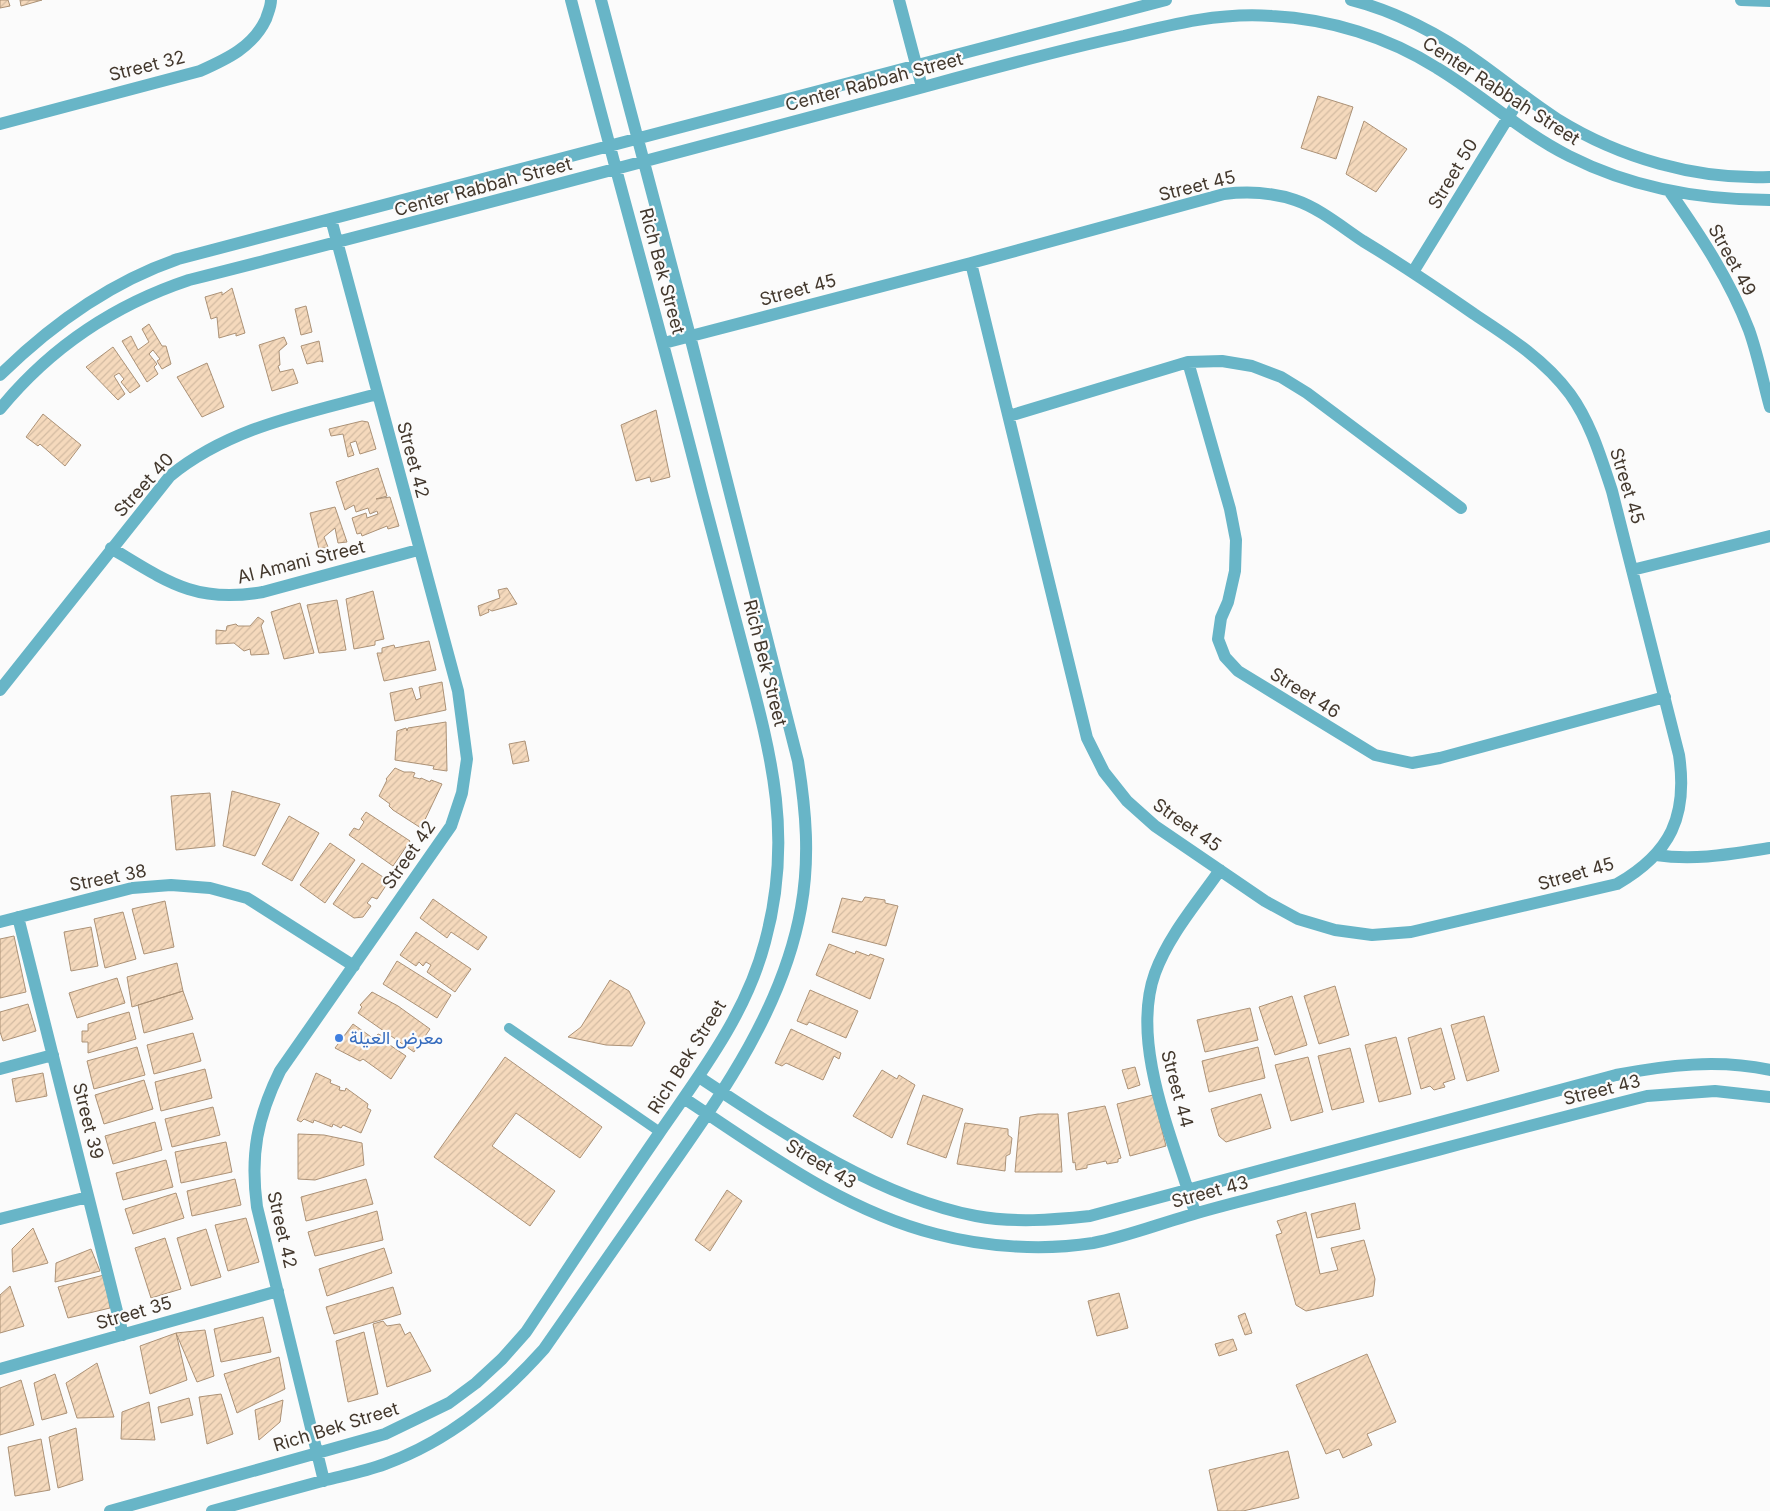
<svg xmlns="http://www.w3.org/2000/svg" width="1770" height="1511" viewBox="0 0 1770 1511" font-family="Inter,Vazirmatn,sans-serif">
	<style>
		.building { fill: url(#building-hatch); stroke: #ac9277 }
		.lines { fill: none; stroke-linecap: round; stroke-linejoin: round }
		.service { stroke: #68b5c7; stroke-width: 10 }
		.minor { stroke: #68b5c7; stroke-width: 12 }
		.shop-dot { fill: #3f7fe0; stroke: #fbfbfb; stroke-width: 2 }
		.labels { text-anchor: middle; stroke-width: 4.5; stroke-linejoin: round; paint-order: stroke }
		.street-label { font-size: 18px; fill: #43382d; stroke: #fbfbfb }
		.shop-label { font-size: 18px; fill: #366cbe; stroke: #fbfbfb; text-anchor: start }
	</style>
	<defs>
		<pattern id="building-hatch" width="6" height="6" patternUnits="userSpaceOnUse" patternTransform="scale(1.25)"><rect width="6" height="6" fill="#f5d9bc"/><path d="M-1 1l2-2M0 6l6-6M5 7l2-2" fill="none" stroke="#d3bba2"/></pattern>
	</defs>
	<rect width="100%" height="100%" fill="#fbfbfb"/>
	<path class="building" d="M0,0H8L10,6L0,8Z
		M20,0H42L21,6Z
		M1318,96L1353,107L1336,159L1301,148Z
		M1364,121L1407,149L1376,192L1346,174Z
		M232,288L245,333L236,336V333L219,338L217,317L211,319L205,297L222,292V295Z
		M306,306L312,332L301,335L295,309Z
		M149,324L162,346H166L171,364L162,369L157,361L160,359L153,350L149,354L157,364L154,367L158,374L147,382L122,341L131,336L138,350L149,342L142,329Z
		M284,337L287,344L279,351L280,365L278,366L280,372L293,369L298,383L272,391L259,345Z
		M319,341L323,362L320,361L307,364L301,346Z
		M113,347L140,386L130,393L121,382L124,379L119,373L114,376L125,394L118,400L86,367Z
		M207,363L224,407L202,417L177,377Z
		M656,410L670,477L651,482L650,477L636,481L621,425Z
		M43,414L81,445L65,466L40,444L38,446L26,437Z
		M362,421L368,422L376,449L360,454L356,441L350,443L354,455L348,457L343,434L331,436L329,429Z
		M378,468L387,496L376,499L390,497L399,526L388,529L387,526L362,536L361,533L357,534L352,518L366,513L367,518L378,514L377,511L370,514L368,508L356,512L354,505L345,510L336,482Z
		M335,507L347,542L338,543L335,528L324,537L328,547L319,549L310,513Z
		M507,588L517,604L492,611L488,609L489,612L480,616L478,606L500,598L498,590Z
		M373,591L384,639L375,641V645L354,649L346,599Z
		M337,600L346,650L319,653L307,605Z
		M300,603L314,653L284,659L271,612Z
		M258,617L264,621L261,626L269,654L251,655L250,649L244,651L234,643L216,644V630L226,631L227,626L236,624L238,626H250Z
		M429,641L436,670L384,681L377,653H382V648L394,645L395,648Z
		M442,682L446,710L395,721L390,693L412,688L416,700L421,698L419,687Z
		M446,722L447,771L433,769L434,766L395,760L397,731L406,728L407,731L408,728Z
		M525,741L529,761L513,764L509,744Z
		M395,768L404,772H412L415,773L413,777L420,779L421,778L430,782L431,780L442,784L421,828L393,810L389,806L390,804L379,796L387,780L386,779Z
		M232,791L280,804L255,856L223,846Z
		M210,793L215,846L176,850L171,796Z
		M366,812L410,841L393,866L349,835L354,828L359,830L364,822L361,819Z
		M289,816L319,833L292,881L262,864Z
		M330,843L355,860L325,903L300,885Z
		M362,863L389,881L377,899L372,897L367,903L371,906L363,917L354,918L333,904Z
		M865,897L885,900V903L898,906L886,946L832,932L842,898L862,902Z
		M433,899L487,937L478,950L451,932L447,938L420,918Z
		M165,901L174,947L144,954L132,909Z
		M123,912L136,959L105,968L94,919Z
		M91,927L98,966L71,971L64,932Z
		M416,932L471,969L455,992L427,972L431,965L426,962L423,966L419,962L416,966L400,955Z
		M14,936L26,992L0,998V939Z
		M829,944L855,954L856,951L869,956L870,954L884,959L870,999L816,975Z
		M397,961L451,995L437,1018L383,984Z
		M177,963L183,991L132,1007L127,977Z
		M117,978L125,1003L77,1018L69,993Z
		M610,980L629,991L645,1023L632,1046L606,1045L568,1037L581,1027Z
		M1335,986L1349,1035L1319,1044L1304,996Z
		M810,990L858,1011L846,1038L809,1022L807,1025L797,1021Z
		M183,991L193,1019L144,1033L138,1005Z
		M372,992L398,1006L430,1029L414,1052L358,1013L362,1007L360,1005Z
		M1292,996L1307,1045L1275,1055L1259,1007Z
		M28,1004L36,1031L3,1041L0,1032V1012Z
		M1250,1008L1258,1040L1205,1052L1197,1020Z
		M129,1012L136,1039L88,1053V1042H82V1031H88V1024Z
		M1484,1016L1499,1071L1467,1081L1451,1025Z
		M353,1024L374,1039L378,1034L385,1037L384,1041L406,1056L391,1079L363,1059L360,1061L335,1048Z
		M1441,1028L1455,1079L1443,1083L1445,1087L1434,1090L1430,1086L1421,1089L1408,1038Z
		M791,1029L841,1053L839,1059L834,1056L823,1080L786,1063L782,1066L775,1063Z
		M193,1033L201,1061L154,1074L147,1045Z
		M1396,1037L1411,1094L1379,1102L1365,1045Z
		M137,1047L145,1075L94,1089L87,1061Z
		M1258,1047L1265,1078L1209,1092L1202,1061Z
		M1350,1048L1364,1102L1332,1110L1318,1056Z
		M505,1057L602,1127L580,1158L516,1113L492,1146L555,1191L530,1226L434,1157Z
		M1308,1057L1323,1112L1291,1121L1275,1065Z
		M1135,1067L1140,1085L1128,1089L1122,1070Z
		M205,1069L212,1098L161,1111L155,1082Z
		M882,1070L897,1079L899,1075L915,1085L892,1138L853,1116Z
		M43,1073L47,1096L16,1102L12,1079Z
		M316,1073L331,1080L330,1083L340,1087L339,1090L345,1091L346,1088L368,1104L367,1108L371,1110L361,1133L343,1125L341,1128L333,1124L332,1127L314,1120L313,1123L304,1119L301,1122L297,1120Z
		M144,1080L153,1109L104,1124L95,1095Z
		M1261,1094L1271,1128L1226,1142L1219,1136L1211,1109Z
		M923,1095L963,1109L946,1158L907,1144Z
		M1153,1095L1166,1146L1130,1156L1117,1104Z
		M1105,1106L1121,1158L1118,1159V1162L1107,1164L1106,1161L1087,1165V1168L1076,1170L1075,1162L1073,1163L1068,1113Z
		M213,1107L220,1135L172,1147L165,1119Z
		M1038,1114H1058L1062,1172H1015L1020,1117Z
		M155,1122L162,1150L113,1164L105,1136Z
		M965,1123L1008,1129V1135L1012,1138L1010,1154L1006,1156L1005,1171L957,1164Z
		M298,1134L324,1135L362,1143L364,1165L315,1180L298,1179Z
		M226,1142L232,1172L181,1183L175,1152Z
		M166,1160L173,1187L123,1200L116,1173Z
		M235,1179L241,1205L192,1216L187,1191Z
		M366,1179L373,1204L306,1221L301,1197Z
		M727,1190L742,1201L710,1251L695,1240Z
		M176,1193L184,1218L133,1234L125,1209Z
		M1355,1203L1360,1229L1317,1238L1311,1214Z
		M377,1211L383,1240L315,1256L308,1232Z
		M1306,1212L1320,1274L1338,1270L1331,1248L1364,1240L1375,1279L1373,1296L1306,1311L1296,1305L1276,1235L1282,1233L1277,1221Z
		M246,1218L259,1262L228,1271L215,1225Z
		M33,1228L48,1263L13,1272L12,1249Z
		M206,1229L221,1277L191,1286L177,1238Z
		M165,1238L181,1289L151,1298L135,1248Z
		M384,1248L392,1273L327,1296L319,1269Z
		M91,1249L100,1271L55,1282L56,1263Z
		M104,1275L110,1308L68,1318L58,1287Z
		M10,1286L24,1326L0,1333V1295Z
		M393,1287L401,1314L334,1334L326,1307Z
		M1119,1293L1128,1328L1097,1336L1088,1301Z
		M1245,1313L1252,1333L1245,1335L1238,1316Z
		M263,1317L271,1352L221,1362L214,1329Z
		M383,1321L387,1326L400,1324L405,1335L410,1332L431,1371L387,1387L373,1324Z
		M205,1330L214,1376L197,1382L176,1333Z
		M364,1332L378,1394L348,1402L336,1341Z
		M176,1333L187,1380L150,1394L140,1346Z
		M1233,1339L1237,1350L1219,1356L1215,1344Z
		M1367,1354L1396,1422L1367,1434L1372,1445L1343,1458L1339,1449L1326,1454L1296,1385Z
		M279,1357L285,1389L237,1413L224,1374Z
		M97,1363L114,1417L77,1418L66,1383Z
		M55,1374L67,1413L42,1420L34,1383Z
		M21,1380L34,1425L0,1435V1388Z
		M221,1394L233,1434L207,1444L199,1397Z
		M189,1398L193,1415L161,1423L158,1407Z
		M283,1400L280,1422L259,1440L255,1410Z
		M149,1402L155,1440L121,1439L122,1412Z
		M76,1428L83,1480L58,1488L49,1437Z
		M41,1439L50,1490L15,1496L8,1447Z
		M1288,1451L1299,1498L1243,1511H1218L1209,1470Z"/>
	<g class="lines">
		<path class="service" d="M509,1028L660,1132"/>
		<path class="minor" d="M899,0L922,87
			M1351,0C1395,11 1441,35 1477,61C1504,80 1529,101 1557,119C1620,158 1696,180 1770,177
			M1741,0L1770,1
			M0,124L200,71C227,59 253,47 266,19C268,12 271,7 271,0
			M1670,192C1700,235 1730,280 1749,330C1758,355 1763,382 1770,407
			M1413,272L1522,95
			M664,343L971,263L1087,738L1104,772L1127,801L1155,826L1265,901L1298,919L1335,930L1372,935L1411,932L1617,884C1671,853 1688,816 1679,755L1612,491C1601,458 1591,423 1570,394C1545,360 1509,337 1474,314C1438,289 1401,264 1363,241C1342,227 1319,208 1295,200C1271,192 1249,191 1224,194L971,263
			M1188,362L1230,509L1236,540L1235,571L1228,602L1221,618L1218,639L1225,657L1238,671L1375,755L1412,763L1440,758L1665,697
			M0,375C51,325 111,282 178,259L1166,0
			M0,409C50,348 114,305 189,280C423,221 656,158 890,96C968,75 1046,53 1124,36C1173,24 1221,12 1272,16C1330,19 1388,37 1437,68C1482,95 1521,132 1569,156C1632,188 1700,200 1770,200
			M1009,416L1188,362L1222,361L1252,366L1281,377L1307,393L1461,508
			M111,548C166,581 195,604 263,592L418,550
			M1632,570L1770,536
			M0,690L170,476C230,427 304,414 377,394
			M1656,855C1695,861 1731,854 1770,848
			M18,917L123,1335
			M0,922L132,888L171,885L210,888L247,898L354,966
			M0,1069L53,1055
			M699,1077C782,1132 878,1197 976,1216C1014,1223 1052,1220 1090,1216L1616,1075C1667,1065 1718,1059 1770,1070
			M685,1099C764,1151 842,1210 936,1234C985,1247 1042,1251 1093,1243C1125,1237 1156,1225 1187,1216C1223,1205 1259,1197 1296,1187C1413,1157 1530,1125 1647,1096L1715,1091L1770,1097
			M1195,1213C1175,1143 1129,1045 1155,973C1169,935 1197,903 1220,870
			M0,1219L88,1197
			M0,1369L278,1291
			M324,1481L257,1207C250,1155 257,1118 280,1071L451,826L462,793L467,759L458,691L331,219
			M110,1511L385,1434L449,1403L476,1383L502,1359L526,1332C570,1266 613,1200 658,1135C700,1074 746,1015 765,942C794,836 771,754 744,652C730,599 716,546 702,493C660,328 614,165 571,0
			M212,1511C250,1501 288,1490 326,1480C346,1475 366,1471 385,1464C449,1441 500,1398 544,1349C583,1293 622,1237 661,1181C719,1098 783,1010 801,908C810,858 806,811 798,761L690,336L601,0"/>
	</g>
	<circle class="shop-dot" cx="339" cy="1038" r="5"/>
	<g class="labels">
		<g class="street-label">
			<text transform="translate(147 66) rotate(-14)" y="6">Street 32</text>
			<text transform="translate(874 82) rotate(-15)" y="6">Center Rabbah Street</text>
			<text transform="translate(1501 91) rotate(33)" y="6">Center Rabbah Street</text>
			<text transform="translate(1453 174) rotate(-59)" y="6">Street 50</text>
			<text transform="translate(1197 186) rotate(-14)" y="6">Street 45</text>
			<text transform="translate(483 187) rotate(-15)" y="6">Center Rabbah Street</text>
			<text transform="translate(1732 260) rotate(61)" y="6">Street 49</text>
			<text transform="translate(662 271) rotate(75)" y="6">Rich Bek Street</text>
			<text transform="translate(798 290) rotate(-15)" y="6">Street 45</text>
			<text transform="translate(413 460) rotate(75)" y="6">Street 42</text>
			<text transform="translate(144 485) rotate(-48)" y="6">Street 40</text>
			<text transform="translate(1627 486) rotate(73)" y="6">Street 45</text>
			<text transform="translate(301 562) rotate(-14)" y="6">Al Amani Street</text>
			<text transform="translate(765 663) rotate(76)" y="6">Rich Bek Street</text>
			<text transform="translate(1305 693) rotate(32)" y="6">Street 46</text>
			<text transform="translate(1187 825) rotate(35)" y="6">Street 45</text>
			<text transform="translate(409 855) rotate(-55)" y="6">Street 42</text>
			<text transform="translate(1576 874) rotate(-16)" y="6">Street 45</text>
			<text transform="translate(108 878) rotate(-11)" y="6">Street 38</text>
			<text transform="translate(687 1057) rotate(-58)" y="6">Rich Bek Street</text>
			<text transform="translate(1177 1089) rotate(75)" y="6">Street 44</text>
			<text transform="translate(1602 1090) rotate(-14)" y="6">Street 43</text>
			<text transform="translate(88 1121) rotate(76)" y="6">Street 39</text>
			<text transform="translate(821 1164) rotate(31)" y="6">Street 43</text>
			<text transform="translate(1210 1192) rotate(-15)" y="6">Street 43</text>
			<text transform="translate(282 1230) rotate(77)" y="6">Street 42</text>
			<text transform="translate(134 1313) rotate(-16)" y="6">Street 35</text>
			<text transform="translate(336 1427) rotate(-17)" y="6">Rich Bek Street</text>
		</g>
		<g class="shop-label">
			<text x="349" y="1044">معرض العيلة</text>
		</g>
	</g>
</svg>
